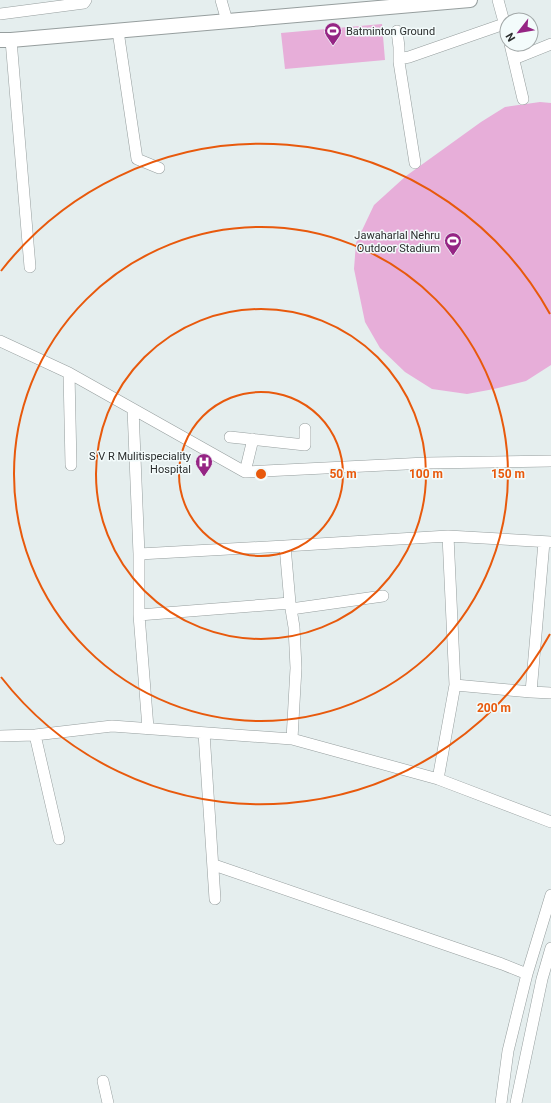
<svg xmlns="http://www.w3.org/2000/svg" width="551" height="1103" viewBox="0 0 551 1103" font-family="Roboto,sans-serif">
	<style>
		.green { fill: #e7aed9 }
		.lines { fill: none; stroke-linecap: round; stroke-linejoin: round }
		.minor-casing { stroke: #969e9e; stroke-width: 12 }
		.major-casing { stroke: #969e9e; stroke-width: 16 }
		.minor { stroke: #fff; stroke-width: 11 }
		.major { stroke: #fff; stroke-width: 14 }
		.ring { fill: none; stroke: #e8590c; stroke-width: 2 }
		.labels { text-anchor: middle; stroke-width: 3; stroke-linejoin: round; paint-order: stroke }
		.poi-label { font-size: 11px; fill: #2b2e2e; stroke: #f3fbfb; text-anchor: end }
		.centre { fill: #e8590c; stroke: #f3fbfb; stroke-width: 2 }
		.ring-label { font-size: 12px; text-anchor: middle; font-weight: bold; fill: #e8590c; stroke: #f3fbfb; stroke-width: 3; stroke-linejoin: round; paint-order: stroke }
	</style>
	<rect width="100%" height="100%" fill="#e5eeee"/>
	<path class="green" d="M382,24L385,60L285,69L281,33Z
		M540,102L551,103V365L526,381L494,389L467,394L432,389L405,372L380,348L365,322L354,269L356,243L374,205L406,176L481,122L505,107Z"/>
	<g class="lines">
		<g class="minor-casing">
			<path id="minor" d="M221,0L227,21
				M498,0L507,33
				M0,14L84,3L86,0
				M118,31L137,159L159,168
				M397,31L399,47V62L415,163
				M11,40L30,267
				M510,44L523,99
				M399,59L409,57L504,24
				M514,59L551,44
				M0,341L69,373L245,472L426,463L551,461
				M69,373L71,465
				M133,409L139,554L285,546L448,536
				M230,437L305,445V429
				M245,472L253,439
				M544,542L531,692L551,693
				M285,546L290,603
				M139,554V615L148,728
				M291,609L383,596
				M139,615L290,603L294,627L296,668L292,739
				M455,685L531,692
				M204,733L215,899
				M35,735L59,839
				M0,736L35,735L112,726L292,739L438,779L551,822
				M438,779L455,685L448,536L551,542
				M214,865L502,964L527,974
				M103,1081L108,1103
				M501,1103L508,1051L527,974L551,895
				M516,1103L542,979L551,948"/>
		</g>
		<g class="major-casing">
			<path id="major" d="M0,40H11L470,0"/>
		</g>
		<use href="#minor" class="minor"/>
		<use href="#major" class="major"/>
	</g>
	<g class="ring">
		<circle cx="261" cy="474" r="82"/>
		<circle cx="261" cy="474" r="165"/>
		<circle cx="261" cy="474" r="247"/>
		<path d="M550 634A330 330 0 0 1 1 677M1 271A330 330 0 0 1 550 314"/>
	</g>
	<defs>
		<g id="stadium-pin" transform="scale(0.9)"><path d="M0 17L-7.5 6A9.5 9.5 0 1 1 7.5 6Z" fill="#952584" stroke="#f3fbfb"/><path d="M0-5a6.5 5 0 1 0 0 10a6.5 5 0 1 0 0-10ZM-3.5-1.8h7v3.6h-7Z" fill="#fff"/></g>
		<g id="hospital-pin" transform="scale(0.9)"><path d="M0 17L-7.5 6A9.5 9.5 0 1 1 7.5 6Z" fill="#952584" stroke="#f3fbfb"/><path d="M-5-5h3v3.5h4V-5h3V5h-3V1.5h-4V5h-3Z" fill="#fff"/></g>
	</defs>
	<g fill-rule="evenodd">
		<use href="#stadium-pin" x="333" y="31"/>
		<use href="#stadium-pin" x="453" y="241"/>
		<use href="#hospital-pin" x="204" y="462"/>
	</g>
	<g class="labels">
		<g class="poi-label">
			<text x="346" y="35" text-anchor="start">Batminton Ground</text>
			<text x="440" y="239">Jawaharlal Nehru<tspan x="440" dy="13">Outdoor Stadium</tspan></text>
			<text x="191" y="460">S V R Mulitispeciality<tspan x="191" dy="13">Hospital</tspan></text>
		</g>
	</g>
	<circle cx="261" cy="474" r="6" class="centre"/>
	<g class="ring-label">
		<text x="343" y="478">50 m</text>
		<text x="426" y="478">100 m</text>
		<text x="508" y="478">150 m</text>
		<text x="494" y="712">200 m</text>
	</g>
	<g transform="translate(519 32) rotate(239)"><circle r="19" fill="#f3fbfb" stroke="#a3a9a9"/>
	<path d="M0-3L7 15L0 10L-7 15Z" fill="#952584"/>
	<text y="-6" font-size="11" font-weight="bold" text-anchor="middle" fill="#2b2e2e">N</text>
	</g>
</svg>
